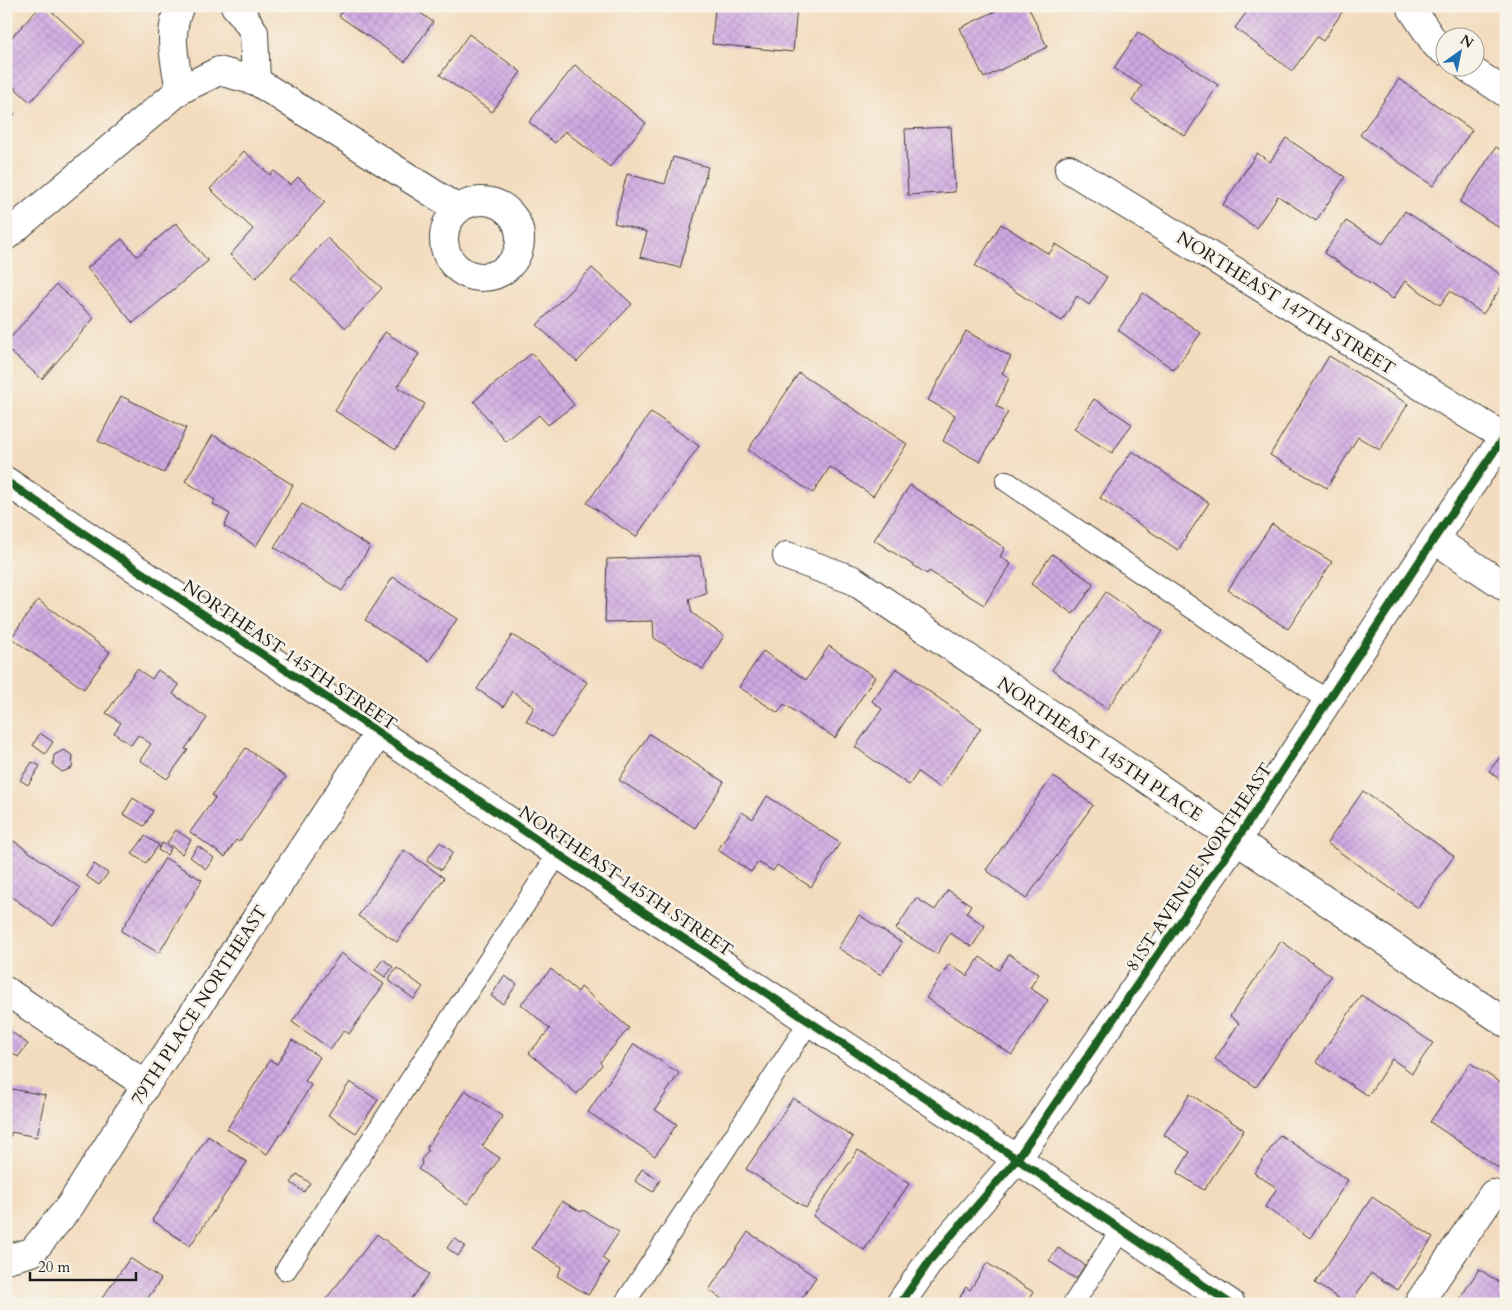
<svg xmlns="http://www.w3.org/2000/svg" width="1512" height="1310" viewBox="0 0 1512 1310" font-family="Cardo,serif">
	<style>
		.building { fill: url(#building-cross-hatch) }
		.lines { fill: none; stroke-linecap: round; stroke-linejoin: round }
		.lane-casing { stroke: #3c3934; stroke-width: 22 }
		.street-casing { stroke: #3c3934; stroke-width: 30 }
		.lane { stroke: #fff; stroke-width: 20 }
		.street { stroke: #fff; stroke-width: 28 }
		.cycleway-casing { stroke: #f7f3e8; stroke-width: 11 }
		.cycleway { stroke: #1b5e20; stroke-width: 8 }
		.labels { text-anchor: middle; stroke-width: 5; stroke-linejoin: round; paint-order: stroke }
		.street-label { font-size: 18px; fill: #1c1c1c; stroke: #f7f3e8 }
	</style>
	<defs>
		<pattern id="building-cross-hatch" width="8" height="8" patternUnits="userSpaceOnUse" patternTransform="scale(1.25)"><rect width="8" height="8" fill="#d0a9e3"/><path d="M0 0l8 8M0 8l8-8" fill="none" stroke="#b291c2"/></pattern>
	</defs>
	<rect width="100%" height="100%" fill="#f7f3e8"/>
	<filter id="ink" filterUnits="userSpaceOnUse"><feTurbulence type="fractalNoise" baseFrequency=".02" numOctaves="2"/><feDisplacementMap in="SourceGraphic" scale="10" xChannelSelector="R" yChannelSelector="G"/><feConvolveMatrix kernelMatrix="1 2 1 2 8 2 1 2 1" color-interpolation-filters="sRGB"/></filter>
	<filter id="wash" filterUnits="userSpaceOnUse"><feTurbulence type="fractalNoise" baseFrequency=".0096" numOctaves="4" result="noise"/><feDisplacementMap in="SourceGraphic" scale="20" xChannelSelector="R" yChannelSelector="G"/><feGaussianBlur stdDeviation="1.12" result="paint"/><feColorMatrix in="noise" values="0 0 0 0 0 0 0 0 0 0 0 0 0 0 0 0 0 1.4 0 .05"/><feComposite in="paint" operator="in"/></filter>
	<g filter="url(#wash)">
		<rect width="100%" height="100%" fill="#f3dbbd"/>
		<g id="blocks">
			<path class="building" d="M41,6H46L85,42L30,102L6,80V43Z
				M346,6H411L433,22L405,62L339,16Z
				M715,6H797L793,52L712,44Z
				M1006,6H1028L1047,47L984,78L960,28Z
				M1251,6H1346L1323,41L1317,37L1292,71L1235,28Z
				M1138,32L1218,85L1185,136L1132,101L1142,86L1114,68Z
				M469,34L521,72L492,112L440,75Z
				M575,65L646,123L610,167L565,131L555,143L529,122Z
				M1399,79L1472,130L1433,186L1360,135Z
				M6,106L15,114L6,124Z
				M951,127L955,192L908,195L905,129Z
				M1286,138L1345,177L1316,221L1278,196L1256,228L1223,205L1257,153L1270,162Z
				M1496,147L1506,153V232L1460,202Z
				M244,151L270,175L274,171L290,185L298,177L325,202L256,278L230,255L253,229L210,189Z
				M673,157L708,167L680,268L640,257L647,232L614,223L627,174L665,184Z
				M1405,211L1506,278V280L1483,314L1450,291L1440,305L1405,281L1393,299L1324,253L1346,221L1383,244Z
				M176,223L208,261L133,323L87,268L122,239L137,256Z
				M1001,224L1049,254L1056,244L1107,277L1089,305L1077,296L1062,321L975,266Z
				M327,238L382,288L346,328L291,278Z
				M592,268L632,304L577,362L537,325Z
				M56,285L94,318L42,379L6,348V343Z
				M1143,293L1201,333L1174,370L1118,330Z
				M966,331L1011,357L1002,373L1009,378L996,406L1008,412L980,462L943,441L955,415L928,400Z
				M385,332L419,354L397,387L425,404L396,449L335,411Z
				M532,353L574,405L548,425L539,415L506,442L474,401Z
				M1329,356L1408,404L1380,450L1358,437L1327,488L1270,455Z
				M799,373L907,444L873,496L830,467L813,493L748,450Z
				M121,396L186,428L164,473L98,441Z
				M1094,399L1132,424L1112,453L1074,429Z
				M651,412L699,446L636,537L587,503Z
				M213,435L293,485L256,546L224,526L230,514L213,504L215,500L185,481Z
				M1132,451L1209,503L1178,550L1100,498Z
				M910,485L1005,548L1000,556L1011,564L984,605L929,571L927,574L874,540Z
				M302,504L370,547L342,591L274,547Z
				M1272,524L1332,562L1288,629L1228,590Z
				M1052,554L1094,584L1073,614L1031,584Z
				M700,556L706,593L689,599L692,613L724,636L703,669L654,638L653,621L605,622L607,559Z
				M393,577L457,619L429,661L365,620Z
				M1106,592L1162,631L1107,709L1052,670Z
				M38,600L110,652L84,689L11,638Z
				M512,635L587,682L552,737L526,721L534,707L512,691L504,707L477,689Z
				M829,646L875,677L835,738L784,704L778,713L739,687L763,651L806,680Z
				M896,668L981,728L940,788L918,772L909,785L855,747L882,709L872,701Z
				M137,669L152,679L158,670L179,685L173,694L207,718L185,749L188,750L167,779L140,760L151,744L138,735L131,745L114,733L121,723L106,713Z
				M40,733L53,742L45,754L33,745Z
				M649,734L724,782L695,828L619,780Z
				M246,748L286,777L239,842L236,840L225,857L190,832L215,798L212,795Z
				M64,750L73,756L72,768L62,772L53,765L54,755Z
				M1506,750V785L1489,771Z
				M32,762L40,766L28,785L20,780Z
				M1053,776L1093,805L1026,899L986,870Z
				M1363,791L1454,856L1418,908L1327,843Z
				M767,796L840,843L811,887L777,865L773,871L758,862L751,872L718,850L742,812L753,819Z
				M133,798L153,811L144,826L123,814Z
				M176,830L191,840L182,854L167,843Z
				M145,836L159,845L146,863L132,854Z
				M14,841L80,888L53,926L6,893V851Z
				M440,842L453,852L441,870L427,860Z
				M162,843L171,848L167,855L158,850Z
				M198,846L214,858L206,869L190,857Z
				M404,850L444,878L411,925L409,924L397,942L358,916Z
				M165,858L202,880L159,953L121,931Z
				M94,864L108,873L99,885L86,876Z
				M948,890L971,905L966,913L985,926L972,947L950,933L937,954L896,929L916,898L935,910Z
				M859,915L902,943L881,975L838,948Z
				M1281,941L1331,976L1256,1087L1215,1059L1239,1023L1230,1016Z
				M341,953L384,984L349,1034L344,1030L331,1049L292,1022Z
				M1009,954L1039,974L1030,988L1048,1000L1012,1055L926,998L949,964L967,976L980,957L999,970Z
				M383,959L393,967L385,977L375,970Z
				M397,968L423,987L414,999L388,980Z
				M551,969L578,992L581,987L629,1028L600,1062L602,1065L577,1094L529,1053L550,1029L521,1004Z
				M504,976L517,984L503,1004L491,996Z
				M1361,995L1433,1043L1412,1073L1392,1059L1368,1096L1316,1062Z
				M6,1028L28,1044L18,1057L6,1048Z
				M292,1040L320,1057L305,1081L311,1085L281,1135L280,1134L267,1154L227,1129L270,1060L277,1064Z
				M634,1044L679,1073L655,1110L677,1124L655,1156L588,1112Z
				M1470,1063L1506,1086V1173L1430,1122Z
				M350,1082L378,1100L356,1133L328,1115Z
				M6,1088L45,1095L37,1137L11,1132V1136L6,1135Z
				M465,1090L503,1117L482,1146L500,1158L467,1204L418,1169L422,1164L421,1160L428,1151L427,1147Z
				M1190,1094L1244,1130L1204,1190L1177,1173L1190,1152L1164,1135Z
				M793,1098L853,1137L806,1208L746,1169Z
				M1280,1135L1348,1180L1310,1238L1265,1207L1277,1188L1254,1173Z
				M208,1136L247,1162L190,1246L152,1220Z
				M858,1150L909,1184L864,1250L813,1216Z
				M642,1169L660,1180L653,1192L635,1181Z
				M297,1174L310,1183L304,1192L291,1183Z
				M1372,1197L1433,1237L1398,1290L1371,1273L1350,1304H1347L1315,1283Z
				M562,1201L581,1212L583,1210L619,1232L602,1258L609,1263L588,1295L557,1276L562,1267L532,1248Z
				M748,1232L816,1277L798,1304H729L709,1290Z
				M377,1234L429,1274L407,1304H322Z
				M454,1238L465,1246L458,1256L447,1248Z
				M1058,1248L1085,1265L1076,1279L1049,1261Z
				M130,1258L161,1279L144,1304H98Z
				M987,1263L1033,1292L1025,1304H956L966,1287L970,1290Z
				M1479,1269L1506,1287V1304H1456Z"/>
		</g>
	</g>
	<g filter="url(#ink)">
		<use href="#blocks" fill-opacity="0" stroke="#3c3934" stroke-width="1"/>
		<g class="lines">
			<g class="lane-casing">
				<path id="lane" d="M1006,481L1328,701
					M286,1270L558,854
					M624,1304L809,1022
					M1073,1304L1121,1230"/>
			</g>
			<g class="street-casing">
				<path id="street" d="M180,6C167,33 175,61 180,90
					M235,6L243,15L254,32L256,81
					M1410,6L1436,45L1444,51
					M1468,68L1506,93
					M1069,169L1504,437
					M444 239a38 38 0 1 1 76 0a38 38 0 1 1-76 0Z
					M6,236L180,90L219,71L256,81L458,209
					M6,481L650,916L1017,1159L1231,1304
					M1434,539L1506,587
					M787,556L853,580L1506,1023
					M6,991L146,1085
					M6,1259L32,1252L70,1206L146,1085L379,733
					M900,1304L931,1259L1017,1159L1236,841L1434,539L1506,434
					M1418,1304L1493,1194"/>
			</g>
			<use href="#lane" class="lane"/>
			<use href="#street" class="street"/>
			<g class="cycleway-casing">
				<path id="cycleway" d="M6,481L650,916L1017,1159L1231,1304
					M900,1304L931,1259L1017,1159L1236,841L1434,539L1506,434"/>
			</g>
			<use href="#cycleway" class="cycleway"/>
		</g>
	</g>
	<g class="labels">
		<g class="street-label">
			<text transform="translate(1286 303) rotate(32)" y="6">NORTHEAST 147TH STREET</text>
			<text transform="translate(290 655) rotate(34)" y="6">NORTHEAST 145TH STREET</text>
			<text transform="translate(1100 749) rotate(34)" y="6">NORTHEAST 145TH PLACE</text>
			<text transform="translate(1199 867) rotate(-56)" y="6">81ST AVENUE NORTHEAST</text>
			<text transform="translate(626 881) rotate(34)" y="6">NORTHEAST 145TH STREET</text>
			<text transform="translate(199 1005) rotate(-57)" y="6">79TH PLACE NORTHEAST</text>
		</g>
	</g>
	<rect width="1512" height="1310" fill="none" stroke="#f7f3e8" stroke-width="25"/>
	<g transform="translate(1460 52) rotate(33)"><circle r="24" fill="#f7f3e8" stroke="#9f9d96"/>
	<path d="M0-4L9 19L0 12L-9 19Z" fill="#1f6fb2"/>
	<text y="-8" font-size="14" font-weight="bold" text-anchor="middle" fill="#1c1c1c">N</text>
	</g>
	<path d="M30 1272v8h106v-8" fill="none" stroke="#1c1c1c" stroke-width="2.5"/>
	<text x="38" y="1272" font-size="15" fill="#1c1c1c" stroke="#f7f3e8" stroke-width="4" paint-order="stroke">20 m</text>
</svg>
